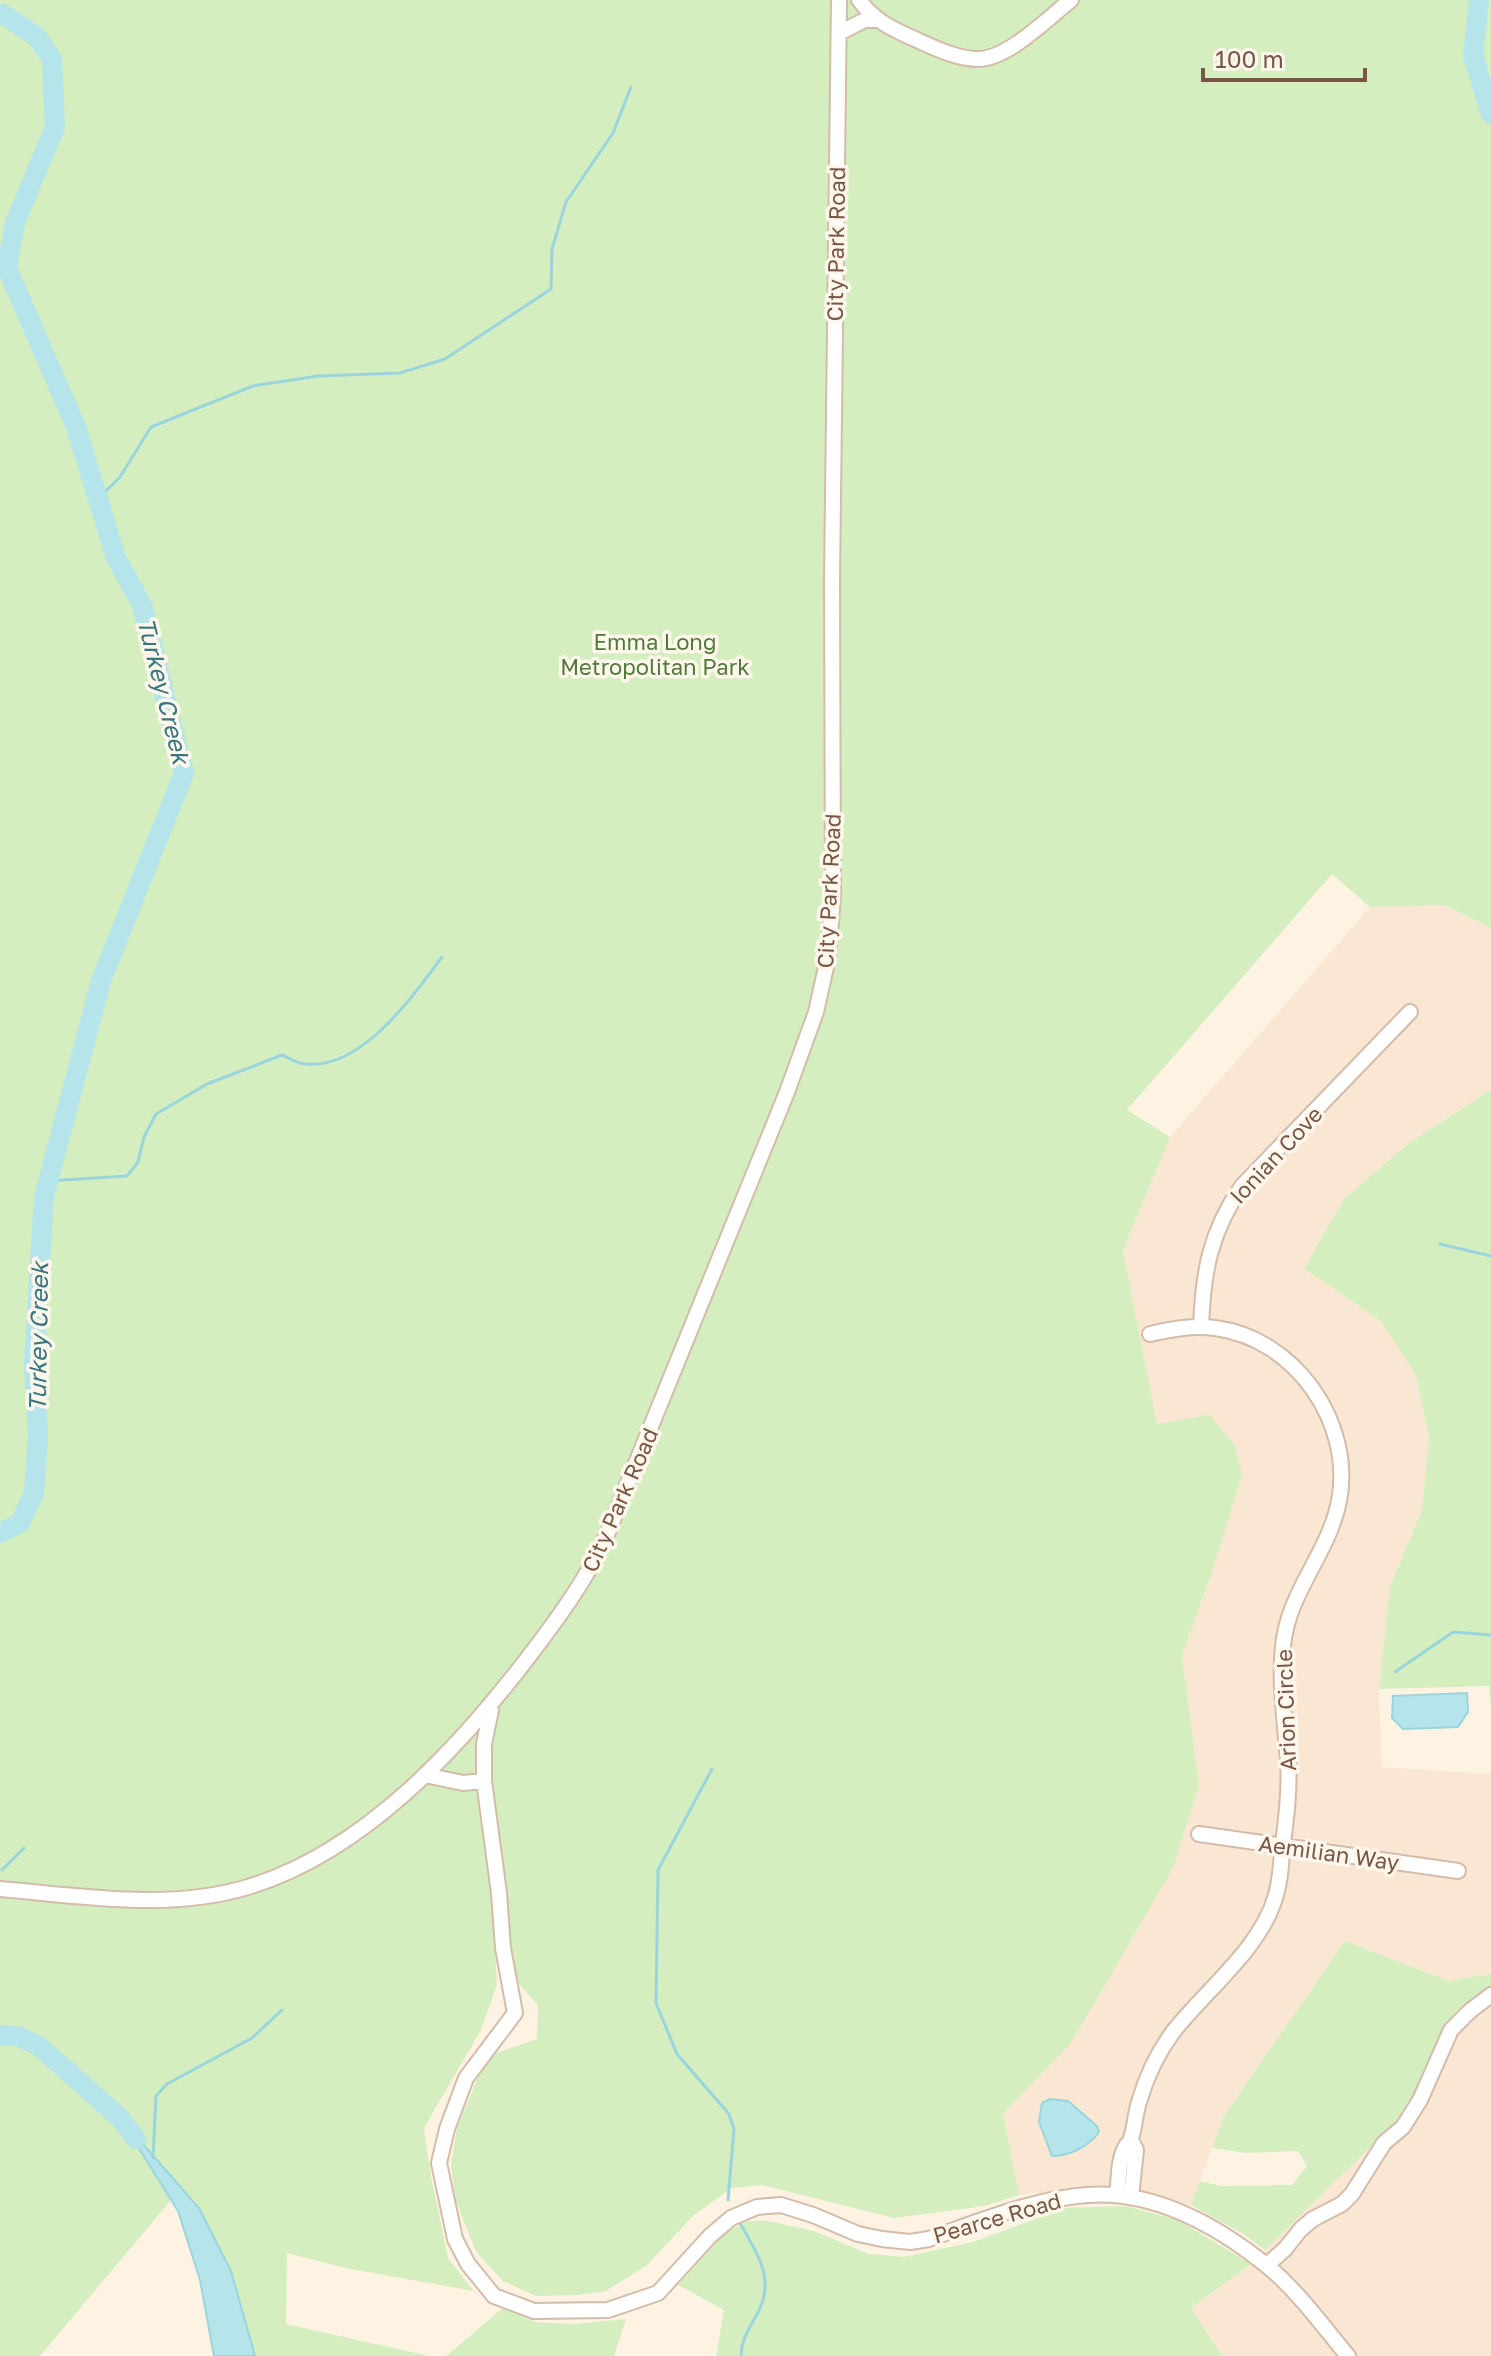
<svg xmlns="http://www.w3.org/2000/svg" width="1491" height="2356" viewBox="0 0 1491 2356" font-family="'Golos Text',sans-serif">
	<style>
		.residential { fill: #f9e7d3 }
		.green { fill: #d4eec0 }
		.water { fill: #b5e4ea; stroke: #9ad5dd; stroke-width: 2 }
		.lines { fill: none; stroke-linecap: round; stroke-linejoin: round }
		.stream { stroke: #9ad5dd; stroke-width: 3 }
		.river { stroke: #b5e4ea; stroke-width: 20 }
		.minor-casing { stroke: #d3bcaa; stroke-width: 18 }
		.minor { stroke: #fff; stroke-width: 14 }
		.labels { text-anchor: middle; stroke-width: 7; stroke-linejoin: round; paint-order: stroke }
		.street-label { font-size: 22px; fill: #795746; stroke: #fff7eb }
		.park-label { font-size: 22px; fill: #4f7a3a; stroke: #fff7eb }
		.water-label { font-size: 24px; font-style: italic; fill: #387781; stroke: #fff7eb }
	</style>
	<rect width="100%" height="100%" fill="#fef3e3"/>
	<path class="residential" d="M1444,905L1491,928V1090L1410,1142L1343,1200L1304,1269L1381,1321L1416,1375L1429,1437L1422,1510L1390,1587L1379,1689L1382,1767L1491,1774V1974L1449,1981L1345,1941L1224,2116L1191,2205L1113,2185L1019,2195L1003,2114L1071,2043L1199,1785L1182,1655L1209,1581L1157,1424L1123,1250L1170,1137L1370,907Z
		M1491,1985V2356H1222L1191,2308L1251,2264L1405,2112L1456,2011Z"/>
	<path class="green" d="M0,0H1491V928L1444,905L1370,907L1332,874L1127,1110L1170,1137L1123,1250L1157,1424L1209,1415L1234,1444L1242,1475L1209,1581L1182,1655L1199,1785L1173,1868L1071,2043L1003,2114L1019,2195L985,2206L894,2218L762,2185L732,2188L694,2215L646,2266L606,2291L578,2295L536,2296L503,2281L476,2252L455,2198L451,2164L457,2128L481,2070L494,2054L537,2039L538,2005L518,1983L509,1937L501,1838L489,1851L497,1985L481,2030L424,2128L431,2177L448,2258L474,2291L345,2268L287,2253L286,2324L429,2356H255L231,2271L182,2187L40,2356H0Z
		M1491,1090V1711L1489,1686L1379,1689L1390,1587L1422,1510L1429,1437L1416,1375L1381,1321L1304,1269L1343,1200L1410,1142Z
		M1345,1941L1449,1981L1491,1974V1985L1456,2011L1406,2112L1265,2250L1243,2234L1191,2205L1200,2181L1221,2186L1292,2185L1307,2166L1298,2151L1246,2153L1212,2148L1224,2116Z
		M1126,2206L1178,2220L1251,2264L1191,2308L1222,2356H716L724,2310L678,2285L726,2232L747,2221H768L814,2231L869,2254L904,2257L973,2242L1065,2208Z
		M503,2308L535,2322L575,2324L626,2319L614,2356H446Z"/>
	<path class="water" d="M1467,1693L1468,1712L1458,1727L1403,1729L1392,1718L1393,1696Z
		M1050,2099L1068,2101L1097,2126L1099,2132C1089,2146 1070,2156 1052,2156L1039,2122L1042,2103Z
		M120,2118L199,2208L231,2271L255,2356H214L200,2280L178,2211Z"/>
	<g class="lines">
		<path class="stream" d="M98,499L120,477L151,427L253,386L318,376L400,373L445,359L551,289L552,249L566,202L613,133L631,87
			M48,1181L127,1176L138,1162L144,1137L156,1114L207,1084L282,1055C289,1058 297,1063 305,1064C362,1070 412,997 442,957
			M1440,1244L1491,1256
			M1395,1672L1453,1632L1491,1635
			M712,1769L658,1870L656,2003L677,2054L729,2114L734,2129L728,2200
			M2,1870L24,1848
			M153,2158L156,2096L167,2084L252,2038L282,2010
			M740,2223C758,2256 777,2280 756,2316C749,2329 741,2340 741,2356"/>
		<path class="river" d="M1479,0L1473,56L1491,114
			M0,15L3,14L37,37L52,59L55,127L15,223L7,268L76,427L116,558L142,605L184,773L101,981L44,1197L34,1363L38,1436L34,1493L20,1523L0,1533
			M0,2035L18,2036L39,2046L120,2118L136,2139"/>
		<g class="minor-casing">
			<path id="minor" d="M859,0C875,22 895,30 919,41C937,49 958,59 978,59C1008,59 1048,18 1071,0
				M839,33L865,20H876
				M1201,1327C1203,1272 1210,1232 1242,1186L1410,1012
				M491,1710L484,1744V1781L499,1893L503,1948L515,2013L466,2078L447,2129L439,2163L455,2239L468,2264L494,2296L534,2311L608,2310L658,2293L710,2236L731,2218L757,2207L781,2205L813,2215L858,2234L882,2239L910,2242L929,2239C980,2221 1033,2199 1087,2195C1153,2190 1216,2225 1266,2265C1297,2290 1322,2325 1348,2356
				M425,1775L463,1783L484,1781
				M1199,1834L1458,1871
				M0,1889C81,1896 169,1911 248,1887C364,1852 459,1748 530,1655C559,1617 586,1580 606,1537L787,1092L816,1012L828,958L833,896L832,580L839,0
				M1117,2195C1119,2181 1118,2160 1125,2148C1130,2138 1128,2148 1131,2138C1135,2127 1135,2114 1139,2102C1146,2078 1158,2052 1173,2032C1205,1991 1260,1949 1275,1898C1280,1883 1281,1867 1282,1851C1286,1820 1290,1791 1288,1760C1285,1722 1279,1685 1283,1646C1288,1592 1329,1553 1339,1501C1354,1423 1295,1338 1215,1328C1193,1325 1172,1329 1150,1334
				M1131,2197L1136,2150L1131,2140
				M1267,2265L1285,2249L1301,2229L1313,2219L1342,2204L1352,2194L1384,2143L1403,2127L1420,2100L1451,2030L1470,2011L1491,1995"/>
		</g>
		<use href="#minor" class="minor"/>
	</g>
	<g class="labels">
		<g class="street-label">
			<text transform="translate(836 244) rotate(-89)" y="8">City Park Road</text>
			<text transform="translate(829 891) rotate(-87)" y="8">City Park Road</text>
			<text transform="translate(1276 1155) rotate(-47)" y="8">Ionian Cove</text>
			<text transform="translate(620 1500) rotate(-66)" y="8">City Park Road</text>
			<text transform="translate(1286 1710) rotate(-92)" y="8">Arion Circle</text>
			<text transform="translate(1329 1853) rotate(8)" y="8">Aemilian Way</text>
			<text transform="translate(997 2218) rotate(-16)" y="8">Pearce Road</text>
		</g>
		<g class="park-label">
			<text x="655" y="650">Emma Long<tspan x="655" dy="25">Metropolitan Park</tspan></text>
		</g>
		<g class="water-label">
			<text transform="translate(163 691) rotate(76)" y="8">Turkey Creek</text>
			<text transform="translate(39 1337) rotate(-89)" y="8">Turkey Creek</text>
		</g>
	</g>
	<path d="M1203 68v12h162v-12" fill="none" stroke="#795746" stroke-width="4"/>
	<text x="1215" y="68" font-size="24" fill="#795746" stroke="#fff7eb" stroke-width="6" paint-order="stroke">100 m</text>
</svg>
